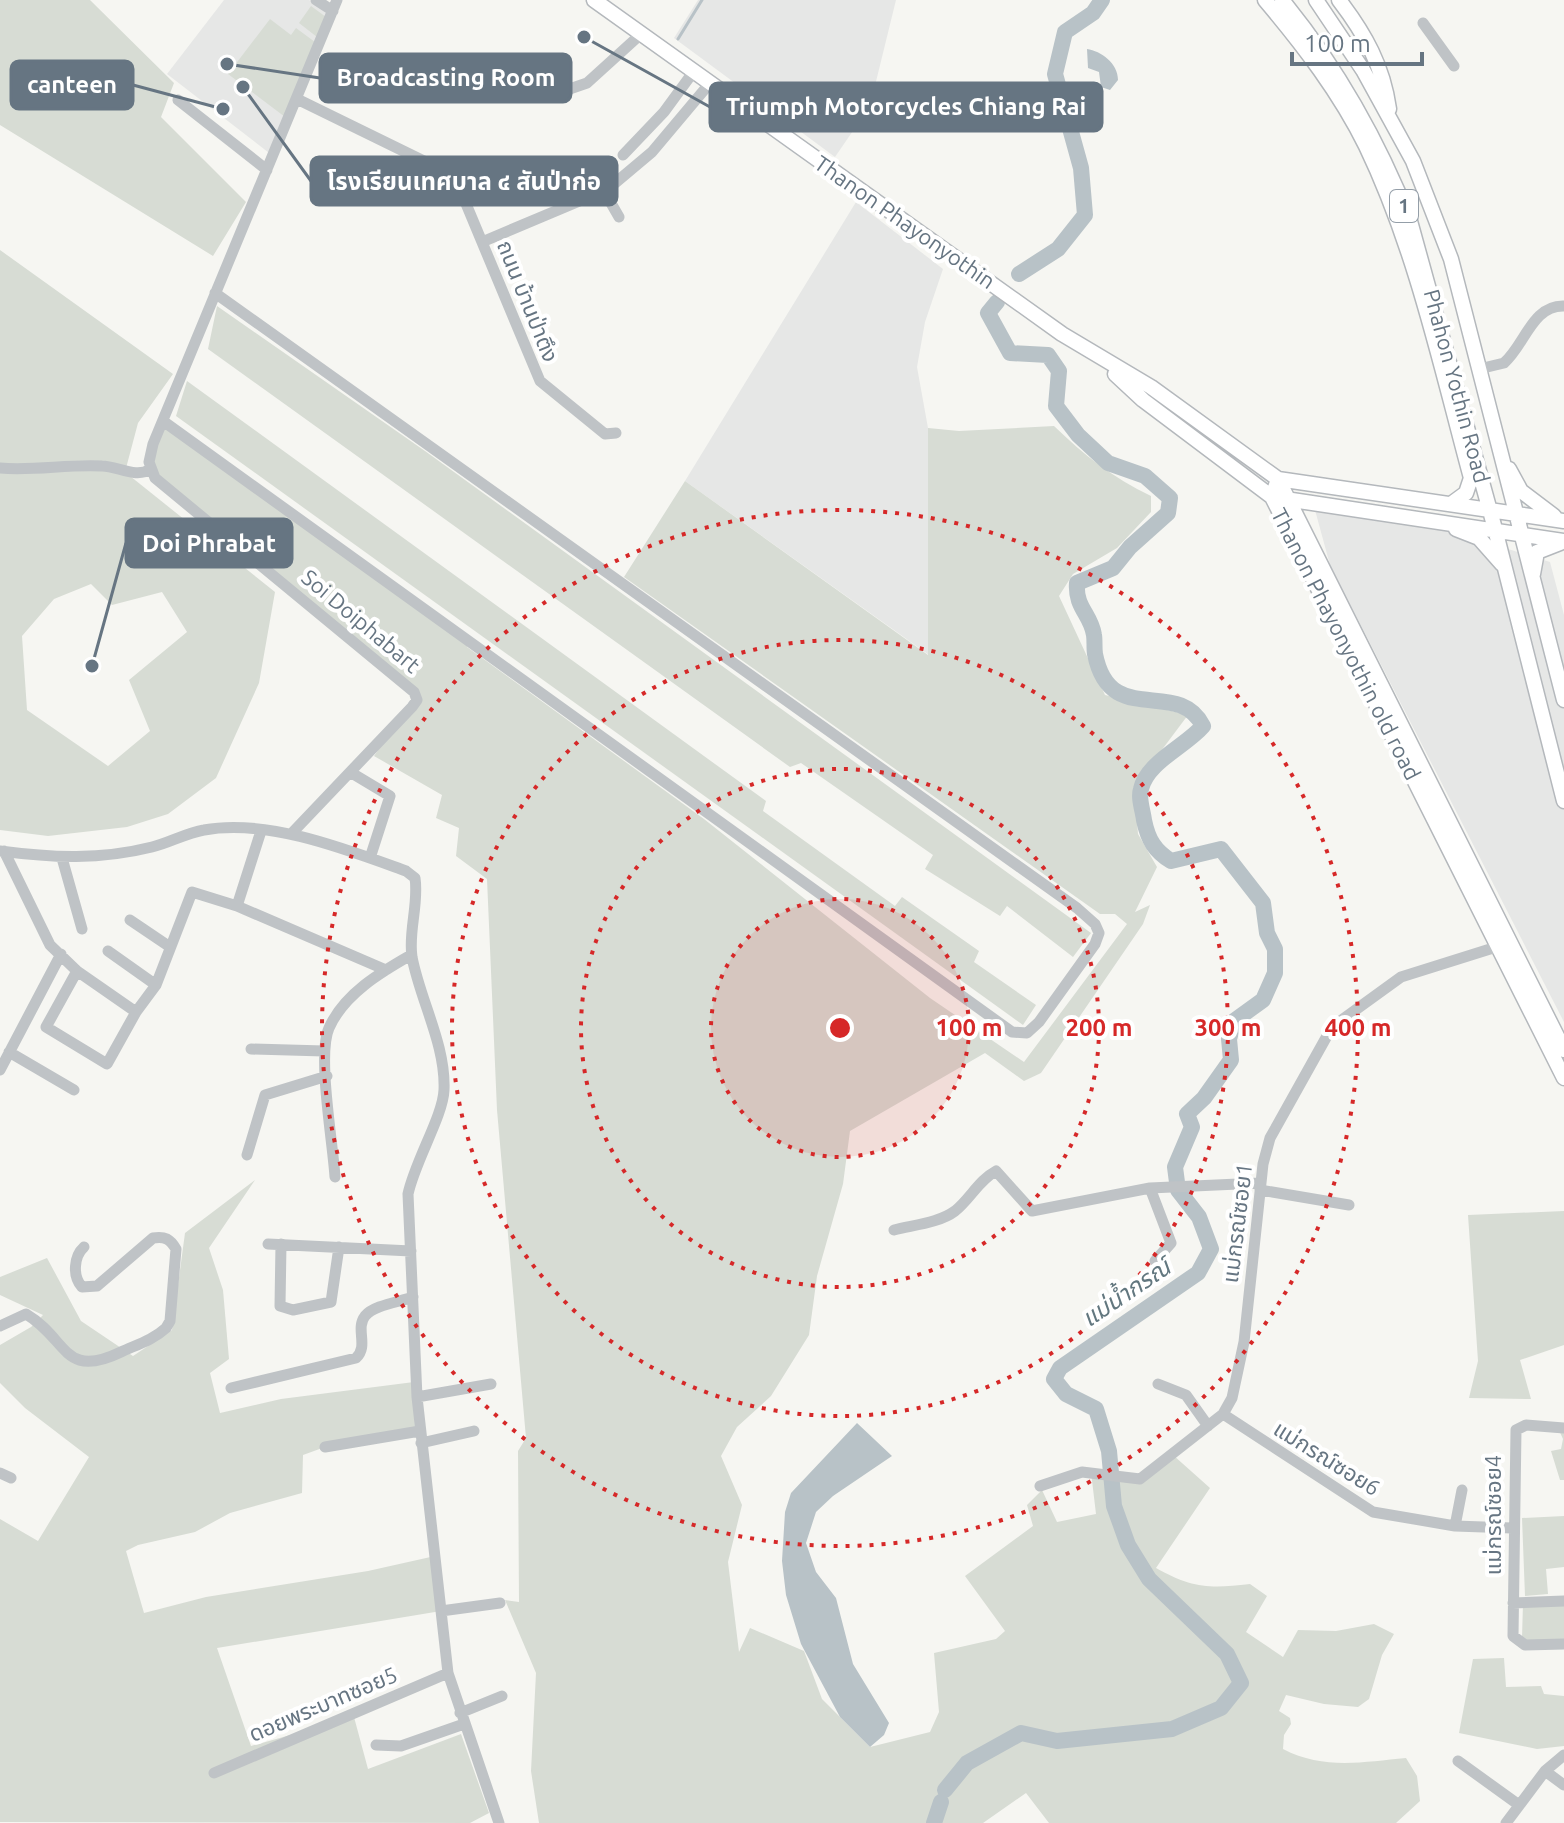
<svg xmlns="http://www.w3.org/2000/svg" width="1564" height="1823" viewBox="0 0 1564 1823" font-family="Ubuntu,'Noto Sans Thai',sans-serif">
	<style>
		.built { fill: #e6e7e6 }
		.green { fill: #d7dcd4; fill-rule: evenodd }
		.water { fill: #b8c2c7 }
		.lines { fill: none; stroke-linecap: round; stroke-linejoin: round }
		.stream { stroke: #b8c2c7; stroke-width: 3 }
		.river { stroke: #b8c2c7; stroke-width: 16 }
		.major-casing { stroke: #b4b8bc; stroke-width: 17 }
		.minor { stroke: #bfc3c6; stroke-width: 11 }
		.major { stroke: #fff; stroke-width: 14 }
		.ring { fill: none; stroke: #d62828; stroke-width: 4; stroke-dasharray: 4 8 }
		.labels { text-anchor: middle; stroke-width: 8; stroke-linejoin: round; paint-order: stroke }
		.shield { fill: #fff; stroke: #949ea8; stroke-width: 2 }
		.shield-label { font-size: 20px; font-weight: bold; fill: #667582 }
		.street-label { font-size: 22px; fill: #667582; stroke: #fff }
		.water-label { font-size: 24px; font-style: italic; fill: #62777f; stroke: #fff }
		.centre { fill: #d62828; stroke: #fff; stroke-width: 4 }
		.ring-label { font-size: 24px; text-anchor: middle; font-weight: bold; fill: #d62828; stroke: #fff; stroke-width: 8; stroke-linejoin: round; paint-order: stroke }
		.leader { fill: none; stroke: #667582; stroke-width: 3 }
		.callout-dot { fill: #667582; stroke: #fff; stroke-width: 3 }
		.callout { fill: #667582; stroke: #667582; stroke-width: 3 }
		.callout-label { font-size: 24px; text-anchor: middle; font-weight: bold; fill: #fff }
	</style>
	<rect width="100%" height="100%" fill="#f6f6f2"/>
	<path class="built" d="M224,0H309L325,10L330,18L273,156L167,74Z
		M698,0H896L870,106L835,157L674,38Z
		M856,202L943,269L925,322L917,367L928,428L929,655L685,481Z
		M1315,510L1433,526L1550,562L1564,615V1022L1330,565Z"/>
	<path class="green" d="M0,0H90L174,83L161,117L246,202L213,256L0,125Z
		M311,6L326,17L317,37L299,23Z
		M270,19L291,35L296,28L319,45L289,120L228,74Z
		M0,250L173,374L138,423L125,472L275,592L259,683L216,778L168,814L127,827L48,836L0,830ZM91,584L112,605L162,592L187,632L129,680L150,731L108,766L27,710L22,636L54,599Z
		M217,306L425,451L1091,933L1073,957L1007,906L1000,916L925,869L933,855L801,763L790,767L208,349Z
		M187,381L766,801L763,811L895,906L902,897L979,951L974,962L1036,1005L1023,1025L176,416Z
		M163,421L468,640L467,647L704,819L930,998L1024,1062L1127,924L1115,914H1100L624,577L685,481L928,655V428L959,431L1054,426C1084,455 1113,478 1151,496V512L1117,548L1073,574L1059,596L1105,695L1188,715L1134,787L1138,834L1157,867L1135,912L1150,905L1143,924L1041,1073L1024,1081L985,1053L850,1131L843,1184L817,1276L809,1335L771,1396L737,1427L721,1456L742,1505L728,1562L739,1652L750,1628L804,1651L822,1699L870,1747L930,1732L939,1712L934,1653L996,1639L1005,1631L965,1576L1033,1526L1027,1505L1042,1490L1057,1522L1096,1514L1091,1472L1140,1480L1173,1455L1210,1488L1156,1568C1192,1588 1209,1589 1250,1584L1267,1596L1246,1632L1283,1657L1298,1630L1336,1631L1374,1624L1394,1634L1382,1655L1369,1699L1358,1707L1324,1704L1286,1695L1279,1711L1290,1718L1291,1724L1284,1735L1283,1749C1323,1770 1363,1762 1406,1758L1417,1776L1420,1801L1396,1823H1049L1026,1793L983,1823H539L531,1771L536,1673L505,1600L519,1602L518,1451L526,1438L497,1110L487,879L456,856L459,828L436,818L442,795L374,756L418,693L155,478L150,455Z
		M255,1180L209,1248L223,1290L229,1359L210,1373L220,1413L281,1399L414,1382L415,1432L325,1447L303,1455L302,1493L230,1513L195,1532L138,1545L126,1551L144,1613L206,1597L368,1571L435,1556L441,1611L217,1648L251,1746L354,1717L368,1769L461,1734L489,1813L470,1823L0,1822V1519L38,1541L89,1457L25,1408L0,1383V1345L31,1327L43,1315L0,1295V1277L47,1258L81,1321L133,1356L172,1330L185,1233Z
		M1564,1211V1345L1520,1360L1531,1399L1469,1398L1478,1361L1468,1215Z
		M1558,1428H1564V1480H1560L1551,1451L1561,1449L1563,1439Z
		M1564,1516V1567L1546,1569L1548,1594L1525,1596L1522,1518Z
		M1564,1601V1644L1531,1645L1522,1638L1523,1603Z
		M1504,1658L1506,1687L1541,1686L1544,1694L1564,1696V1746L1537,1749L1459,1733L1473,1659Z"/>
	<path class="water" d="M1087,49C1101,51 1118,63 1118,80L1110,90L1101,87L1099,72L1088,68Z
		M857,1423L892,1456L833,1496L816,1512L806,1543L816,1572L836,1598L853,1664L889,1723L884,1735L870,1747L840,1717L801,1644L786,1595L782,1561L785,1512L791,1493Z"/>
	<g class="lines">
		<path class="stream" d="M678,39L702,0"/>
		<path class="river" d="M1019,274L1058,249L1085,215L1081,168L1055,74L1065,32L1093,13L1102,0
			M945,1790L967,1763L1021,1733L1057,1741L1172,1729L1221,1708L1241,1683L1227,1654L1149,1579L1128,1545L1114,1506L1109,1451L1096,1409L1066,1394L1054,1379L1060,1368L1198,1273L1211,1249L1199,1217L1178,1190L1175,1167L1192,1127L1187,1114L1204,1098L1231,1060L1229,1039L1234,1021L1263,1000L1275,973V949L1267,933L1263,903L1221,849L1171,861C1155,851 1148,840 1144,820C1143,811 1138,798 1141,789C1147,762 1186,746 1203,726C1178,676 1110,730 1095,654C1094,648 1095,641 1094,635C1091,614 1075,608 1077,583L1113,568L1130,547L1168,513L1170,498L1145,476L1108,463L1078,435L1056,406L1059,371L1048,355L1010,353L988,313L997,302
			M934,1823L941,1802"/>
		<g class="major-casing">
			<path id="major" d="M594,0L1062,334L1151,387L1278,479L1564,521
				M1265,0C1303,45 1340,93 1366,146C1416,250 1441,367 1471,478L1466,493L1451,504
				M1282,0C1337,67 1378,140 1410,221L1495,529L1564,801
				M1316,0L1363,70L1413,161L1451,259L1564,700
				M1339,0C1365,34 1383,66 1389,109
				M1115,374L1143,400L1272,497L1564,541
				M1509,469L1521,491L1554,516
				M1278,479L1272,497L1564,1078
				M1278,479L1564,1050
				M1456,529L1479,538L1502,564
				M1533,574L1537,552L1560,543"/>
		</g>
		<path class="minor" d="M316,0L333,11
			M1423,23L1454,66
			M558,93L587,83L641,34
			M297,99L434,166L459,187L540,381L605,434L616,433
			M178,100L267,170
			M623,155L664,112L694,71
			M604,191L619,217
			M482,242L608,189L652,152L710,83
			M1479,369L1504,363C1525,345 1532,305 1564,306
			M163,421L1012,1032L1027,1033L1039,1022L1095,944L1099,933L1095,924L1077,908L215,293
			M0,468C34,471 68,464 102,466C117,466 137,479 150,469
			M350,772L390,796L370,858
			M292,833L412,707L417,700L414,692L155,478L149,462L153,444L337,0
			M0,851C53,858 100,860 152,847C169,843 186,833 204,830C267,818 348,850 406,871L415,878C419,904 408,932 412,957C420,1000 446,1045 444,1090C443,1116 415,1161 408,1194L417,1397L448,1673L499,1823
			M4,851L50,945L77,971L136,1012
			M62,858L82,929
			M237,906L261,831
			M130,920L170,947
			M108,951L156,985
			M77,971L46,1027L107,1064L136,1012L156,985L192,892L237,906L386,970
			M251,1049L324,1051
			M9,1052L74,1090
			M0,1070L61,954
			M247,1155L265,1095L327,1076
			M335,1177C333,1143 317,1055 329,1028C344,994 381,972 411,955
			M1260,1190L1349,1205
			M894,1230C913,1225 939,1223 955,1211C970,1199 979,1180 996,1171L1032,1211L1150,1188
			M268,1244L411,1251
			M281,1244L280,1306L293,1310L331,1302L339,1247
			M1155,1261L1171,1243L1150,1188L1260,1183
			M0,1326L26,1314C68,1339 63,1380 121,1352C136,1345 153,1340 166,1328L170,1321L176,1249C170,1239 165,1236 153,1238L97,1286L82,1287C72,1276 74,1256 84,1247
			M1158,1384L1186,1395L1208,1426
			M231,1388L356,1358C369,1346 355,1329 365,1316C374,1305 400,1302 413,1297
			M417,1397L491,1384
			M1223,1414L1373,1512L1455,1526L1512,1528
			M1564,1428L1526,1425L1516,1430L1513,1636L1525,1645L1564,1644
			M421,1443L474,1431
			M325,1447L420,1431
			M0,1473L11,1478
			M1040,1486L1082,1472L1140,1479L1223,1414L1232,1398L1244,1342L1263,1164L1270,1138L1332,1027L1401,977L1506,944
			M1455,1526L1462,1490
			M1513,1603L1564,1601
			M441,1611L500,1603
			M460,1713L502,1696
			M376,1745L401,1746L464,1724
			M1458,1761L1519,1805
			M1545,1771L1564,1785
			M214,1773L448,1673
			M1506,1823L1545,1771L1564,1755"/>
		<use href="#major" class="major"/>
	</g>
	<circle cx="840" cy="1028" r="129" fill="#d62828" fill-opacity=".12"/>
	<g class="ring">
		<circle cx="840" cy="1028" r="129"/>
		<circle cx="840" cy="1028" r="259"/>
		<circle cx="840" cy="1028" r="388"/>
		<circle cx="840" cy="1028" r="518"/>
	</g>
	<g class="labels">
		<rect class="shield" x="1390" y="190" width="28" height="32" rx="6"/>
		<g class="shield-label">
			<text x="1404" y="213">1</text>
		</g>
		<g class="street-label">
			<text transform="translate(905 222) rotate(35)" y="8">Thanon Phayonyothin</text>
			<text transform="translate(528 301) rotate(68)" y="8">ถนน บ้านป่าตึง</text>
			<text transform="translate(1457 386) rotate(75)" y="8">Phahon Yothin Road</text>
			<text transform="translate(361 621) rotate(40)" y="8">Soi Doiphabart</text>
			<text transform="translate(1346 644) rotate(63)" y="8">Thanon Phayonyothin old road</text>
			<text transform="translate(1237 1223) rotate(-83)" y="8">แม่กรณ์ซอย1</text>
			<text transform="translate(1327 1458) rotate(32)" y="8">แม่กรณ์ซอย6</text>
			<text transform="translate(1493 1515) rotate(-90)" y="8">แม่กรณ์ซอย4</text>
			<text transform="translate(323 1704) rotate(-23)" y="8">ดอยพระบาทซอย5</text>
		</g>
		<g class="water-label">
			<text transform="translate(1126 1293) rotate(-34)" y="8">แม่น้ำกรณ์</text>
		</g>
	</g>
	<circle cx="840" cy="1028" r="12" class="centre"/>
	<g class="ring-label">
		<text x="969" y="1036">100 m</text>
		<text x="1099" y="1036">200 m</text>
		<text x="1228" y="1036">300 m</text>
		<text x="1358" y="1036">400 m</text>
	</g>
	<path class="leader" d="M227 64L320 78M223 109L133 85M584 37L710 107M243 87L311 181M92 666L126 543"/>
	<g class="callout-dot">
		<circle cx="227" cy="64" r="8"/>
		<circle cx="223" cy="109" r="8"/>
		<circle cx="584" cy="37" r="8"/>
		<circle cx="243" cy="87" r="8"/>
		<circle cx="92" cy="666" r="8"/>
	</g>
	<g class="callout">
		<rect x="320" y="54" width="251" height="48" rx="8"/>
		<rect x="11" y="61" width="122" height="48" rx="8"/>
		<rect x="710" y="83" width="392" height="48" rx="8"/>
		<rect x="311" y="157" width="306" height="48" rx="8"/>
		<rect x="126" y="519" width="166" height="48" rx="8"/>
	</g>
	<g class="callout-label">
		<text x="446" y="86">Broadcasting Room</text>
		<text x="72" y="93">canteen</text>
		<text x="906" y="115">Triumph Motorcycles Chiang Rai</text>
		<text x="464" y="190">โรงเรียนเทศบาล ๔ สันป่าก่อ</text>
		<text x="209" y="552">Doi Phrabat</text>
	</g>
	<path d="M1292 52v12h130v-12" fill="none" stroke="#667582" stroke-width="4"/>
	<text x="1304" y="52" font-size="24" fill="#667582" stroke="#ffffff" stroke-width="6" paint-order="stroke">100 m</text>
</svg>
